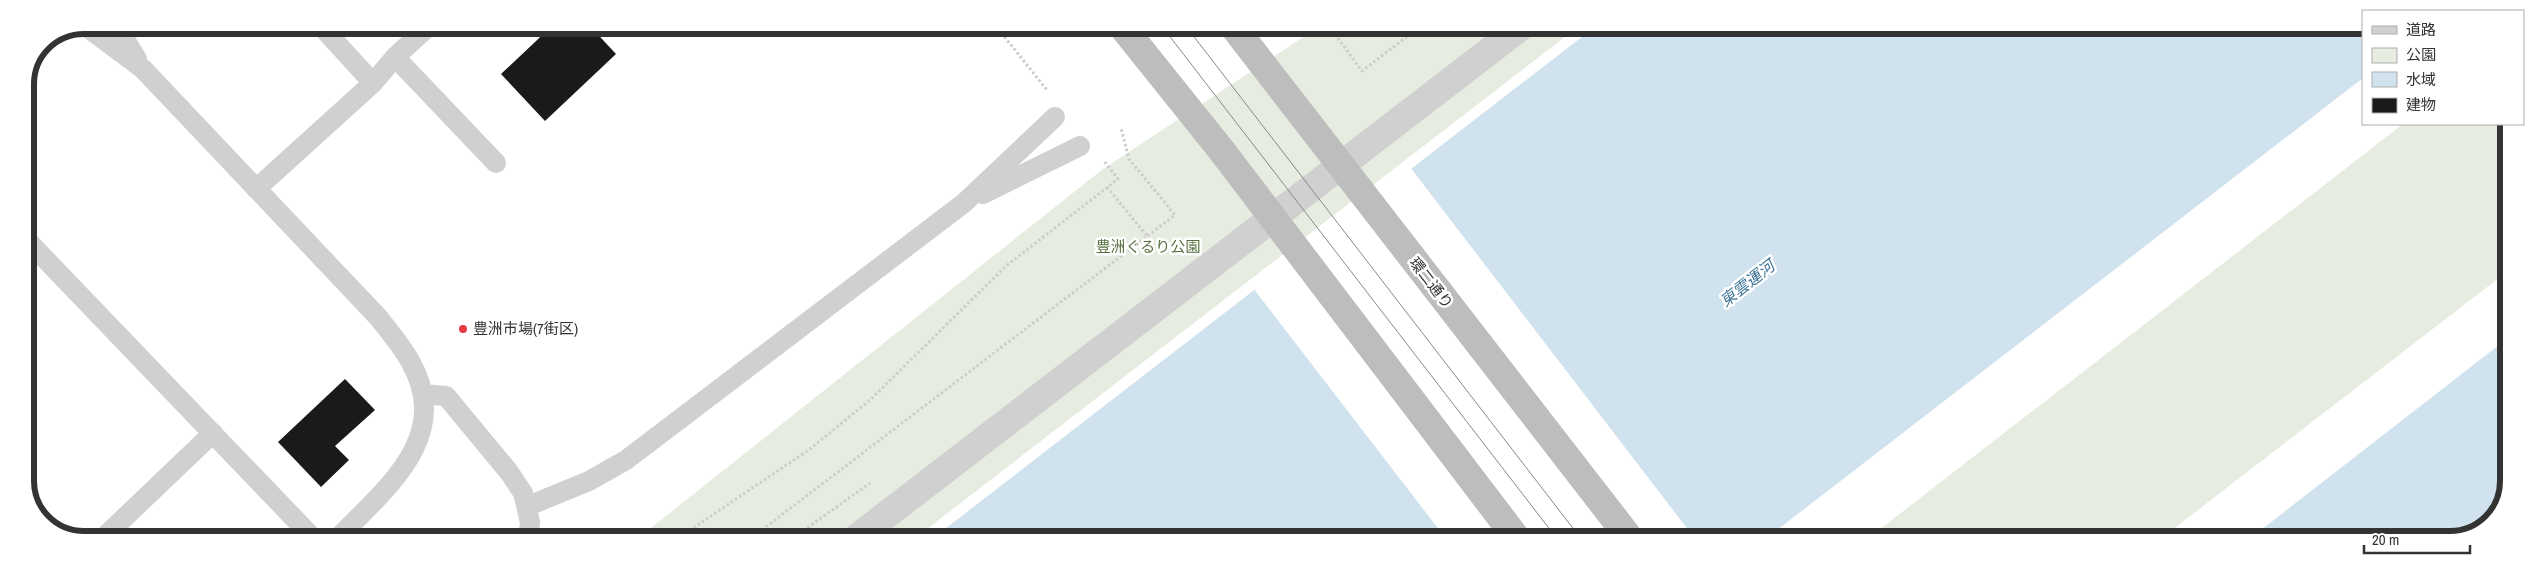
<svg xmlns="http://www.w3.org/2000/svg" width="2534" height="565" viewBox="0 0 2534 565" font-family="'Archivo Narrow','Noto Sans JP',sans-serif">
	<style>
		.green { fill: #e6ecdf }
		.water { fill: #cfe2ee }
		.pier { fill: #fff }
		.building { fill: #1a1a1a }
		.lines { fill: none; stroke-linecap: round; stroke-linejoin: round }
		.path { stroke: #cdcdcd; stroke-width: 3; stroke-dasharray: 2.5 2.5; stroke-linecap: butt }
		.lane { stroke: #d0d0d0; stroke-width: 20 }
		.street { stroke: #d0d0d0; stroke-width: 28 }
		.tram { stroke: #888; stroke-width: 1 }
		.secondary-bridge { stroke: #bdbdbd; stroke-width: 28 }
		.poi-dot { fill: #e63946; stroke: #fff; stroke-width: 2 }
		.labels { text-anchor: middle; stroke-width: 5; stroke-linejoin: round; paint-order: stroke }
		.park-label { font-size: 15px; fill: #56703f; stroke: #fff }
		.street-label { font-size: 15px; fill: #333; stroke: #fff }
		.poi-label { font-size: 15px; fill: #333; stroke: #fff; text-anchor: start }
		.water-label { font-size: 16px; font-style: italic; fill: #3f7597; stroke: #fff }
		.rim { fill: none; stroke: #333; stroke-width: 6 }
	</style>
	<rect width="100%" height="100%" fill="#fff"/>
	<path class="green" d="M1320,26H1579L914,539H637L1103,169Z
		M2403,124H2508V271L2159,540H1866Z"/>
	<path class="water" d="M1596,26H2363V78L1764,540L932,539Z
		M2508,338V493L2489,526L2451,540H2248Z"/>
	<path class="pier" d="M1410,167L1696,540H1447L1253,288Z"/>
	<path class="building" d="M553,25H589L616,54L545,121L501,74Z
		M345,379L375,410L335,446L349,460L321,487L278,442Z"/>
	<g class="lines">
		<path class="path" d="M995,25L1047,90
			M1329,26L1362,71L1421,26
			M1107,187L1147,236
			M755,536H796L870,483
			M677,539L810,449L870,400L1006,266L1118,179L1104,161
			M750,539L1175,215L1129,159L1121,128"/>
		<path class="lane" d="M84,25L143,69L378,317C389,331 401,345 410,361C454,437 385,489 337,539
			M116,25L137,59
			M320,25L373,83
			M395,57L496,163
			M256,189L373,83L395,57L430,25
			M983,194L1080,146
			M25,238L314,539
			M423,394L446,396L509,472L523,493L530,522L528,539
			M528,506L589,481L626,460L964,203L1055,117
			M102,539L213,433"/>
		<path class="street" d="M855,539L1522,26"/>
		<path class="tram" d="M1161,25L1558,540
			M1185,25L1582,540"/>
		<path class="secondary-bridge" d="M1121,25L1222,151L1518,540
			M1233,26L1631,540"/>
	</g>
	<circle class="poi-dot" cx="463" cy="329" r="5"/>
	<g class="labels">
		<g class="park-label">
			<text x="1148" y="252">豊洲ぐるり公園</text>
		</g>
		<g class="street-label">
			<text transform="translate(1431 283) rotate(52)" y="5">環二通り</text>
		</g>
		<g class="poi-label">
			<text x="473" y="334">豊洲市場(7街区)</text>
		</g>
		<g class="water-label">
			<text transform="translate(1747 283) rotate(-38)" y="6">東雲運河</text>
		</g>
	</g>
	<path d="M0 0H2534V565H0ZM84 34H2450A50 50 0 0 1 2500 84V481A50 50 0 0 1 2450 531H84A50 50 0 0 1 34 481V84A50 50 0 0 1 84 34Z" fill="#fff" fill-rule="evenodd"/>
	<path class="rim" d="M84 34H2450A50 50 0 0 1 2500 84V481A50 50 0 0 1 2450 531H84A50 50 0 0 1 34 481V84A50 50 0 0 1 84 34Z"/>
	<rect x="2362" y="10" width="162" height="115" fill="#ffffff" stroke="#adadad"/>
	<rect x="2372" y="26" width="25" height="8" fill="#d0d0d0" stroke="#adadad"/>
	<text x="2406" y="35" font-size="15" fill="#333333">道路</text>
	<rect x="2372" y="48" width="25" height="15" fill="#e6ecdf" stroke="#adadad"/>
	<text x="2406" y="60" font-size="15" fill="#333333">公園</text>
	<rect x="2372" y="72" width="25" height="15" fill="#cfe2ee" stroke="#adadad"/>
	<text x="2406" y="85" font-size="15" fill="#333333">水域</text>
	<rect x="2372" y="98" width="25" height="15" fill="#1a1a1a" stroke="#adadad"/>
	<text x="2406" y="110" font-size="15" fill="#333333">建物</text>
	<path d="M2364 545v8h106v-8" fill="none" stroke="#333333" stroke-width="2.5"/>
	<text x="2372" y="545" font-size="15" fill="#333333" stroke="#ffffff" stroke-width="4" paint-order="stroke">20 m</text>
</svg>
